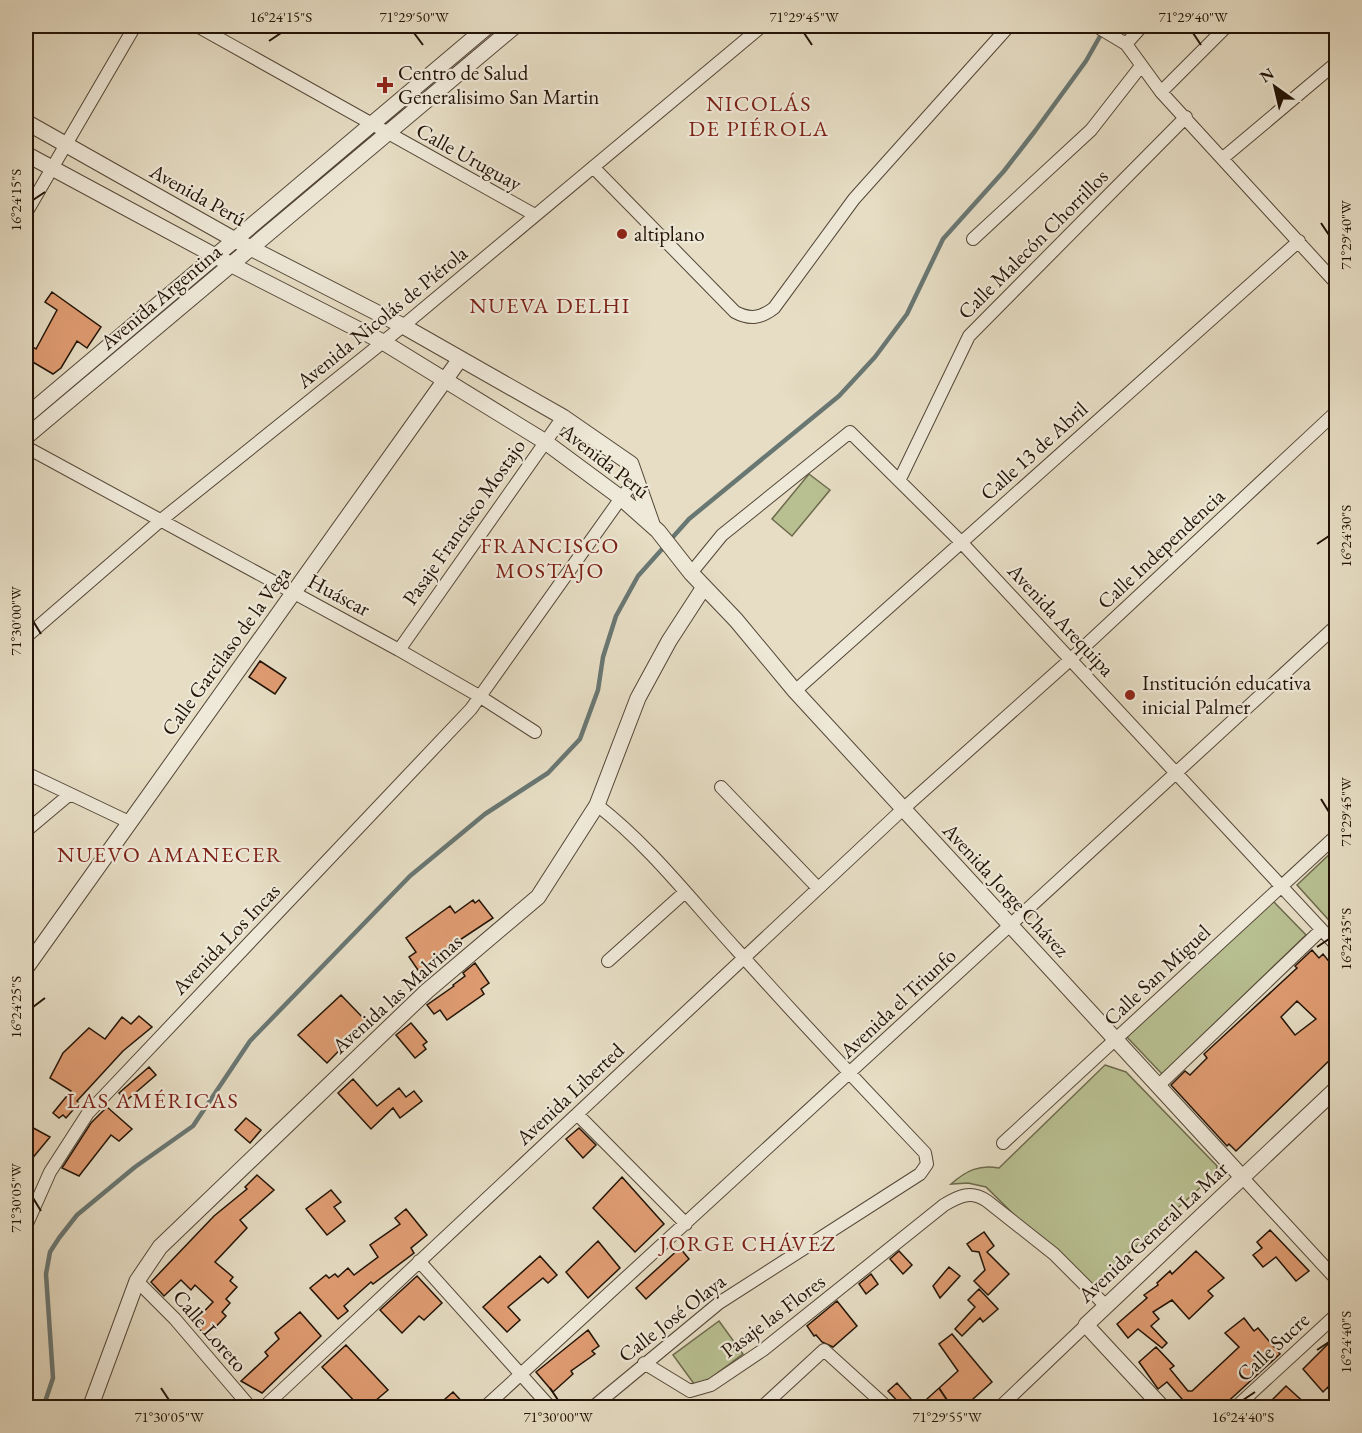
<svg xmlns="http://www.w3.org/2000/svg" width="1362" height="1433" viewBox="0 0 1362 1433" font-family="'EB Garamond',serif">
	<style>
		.green { fill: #b8c092; stroke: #6d6a4c; stroke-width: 1.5 }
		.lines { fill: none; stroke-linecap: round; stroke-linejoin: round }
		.stream { stroke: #697773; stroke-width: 4.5 }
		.building { fill: #e09c72; stroke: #221306; stroke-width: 1.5; fill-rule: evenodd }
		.minor-casing { stroke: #534636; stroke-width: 14 }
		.tertiary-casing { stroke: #534636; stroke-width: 17 }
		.minor { stroke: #efe9d9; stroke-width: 12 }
		.tertiary { stroke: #efe9d9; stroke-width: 15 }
		.ticks { fill: none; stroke: #221306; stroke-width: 2 }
		.poi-dot { fill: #8f2418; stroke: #efe9d9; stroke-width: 2 }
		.labels { text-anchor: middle; stroke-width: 4.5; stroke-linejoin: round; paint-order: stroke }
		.poi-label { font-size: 21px; fill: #221306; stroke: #efe9d9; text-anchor: start }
		.street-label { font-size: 21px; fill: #221306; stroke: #efe9d9 }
		.neighbourhood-label { font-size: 22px; letter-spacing: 1.5px; fill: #7a1f14; stroke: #efe9d9 }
		.neatline { fill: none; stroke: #221306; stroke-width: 2 }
		.ticks-label { font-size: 15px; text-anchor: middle; fill: #221306 }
	</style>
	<rect width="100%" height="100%" fill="#e6ddc4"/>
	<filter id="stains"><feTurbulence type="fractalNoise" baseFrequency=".00333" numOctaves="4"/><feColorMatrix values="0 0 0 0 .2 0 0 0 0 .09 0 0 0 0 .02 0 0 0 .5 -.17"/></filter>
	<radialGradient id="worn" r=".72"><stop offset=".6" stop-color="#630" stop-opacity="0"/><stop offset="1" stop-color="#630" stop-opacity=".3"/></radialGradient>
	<path class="green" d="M809,474L830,490L792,536L772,519Z
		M1336,848V928L1297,885Z
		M1273,901L1306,935L1162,1074L1126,1036Z
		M1105,1065L1126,1072L1217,1166L1216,1173L1095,1284L1085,1285L986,1187L968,1183L951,1184C966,1171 979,1164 999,1168Z
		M719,1321L743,1354L697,1388L673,1355Z"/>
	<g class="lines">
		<path class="stream" d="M43,1408L53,1378L46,1274L50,1252L59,1238L77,1215L135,1167L193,1126L250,1041L410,876L485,814L548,773L580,739L598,690L603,657L616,616L638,576L689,519L839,396L875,357L907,314L943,239L1004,171L1035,131L1086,61L1103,31"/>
	</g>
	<path class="building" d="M52,292L101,327L87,348L77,341L61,368L53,374L26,358L33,347L36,349L57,310L45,302Z
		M260,661L286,678L275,694L249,677Z
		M473,900L475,903L479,900L493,918L431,959L434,963L420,973L409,957L416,952L406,938L450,906L455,913Z
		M1312,950L1319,958L1323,954L1336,970V1054L1236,1151L1229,1144L1227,1146L1171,1085L1185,1071L1190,1075L1207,1058L1204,1054L1297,968L1295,966ZM1297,1001L1316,1019L1295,1035L1281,1017Z
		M475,963L489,983L481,989L484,994L447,1020L440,1010L434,1014L427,1005L454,986L453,985L465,976L463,973Z
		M341,995L367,1022L327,1063L298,1035Z
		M139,1016L152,1027L123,1051L77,1101L79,1103L66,1118L63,1115L59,1118L53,1113L71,1091L50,1078L63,1053L89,1028L105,1039L122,1017L131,1024Z
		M411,1023L427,1042L423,1045L426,1049L415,1058L396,1035Z
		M149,1067L156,1075L127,1100L119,1093Z
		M353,1079L377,1106L399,1088L406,1097L414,1091L422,1101L400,1118L393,1108L371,1129L338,1093Z
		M107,1107L132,1129L119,1141L111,1135L79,1176L62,1168L91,1123Z
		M246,1118L261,1130L250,1143L235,1130Z
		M26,1124L50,1137L26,1166Z
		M579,1128L596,1145L583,1158L566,1139Z
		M257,1175L274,1190L240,1220L247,1228L215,1262L233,1277L230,1281L237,1287L226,1299L230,1303L222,1312L226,1316L207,1336L193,1323L213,1302L195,1285L191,1290L181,1280L164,1296L151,1282L214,1216L247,1189L245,1187Z
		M622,1177L664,1224L635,1252L593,1208Z
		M331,1190L341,1202L334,1207L345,1221L327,1235L306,1209Z
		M406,1209L427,1235L411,1248L414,1253L373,1284L371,1282L344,1306L348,1311L338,1319L310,1288L326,1275L329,1278L335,1274L338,1277L348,1268L354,1275L378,1257L370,1245L400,1224L395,1218Z
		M1270,1230L1309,1271L1296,1281L1276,1257L1263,1267L1253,1255L1262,1248L1257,1242Z
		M984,1232L994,1246L987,1252L1009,1274L988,1295L974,1281L985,1270L979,1252L972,1251L967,1244Z
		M598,1241L620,1268L588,1298L566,1272Z
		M680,1248L689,1259L646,1299L636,1288Z
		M899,1251L912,1265L903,1274L890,1259Z
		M1196,1251L1224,1278L1208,1291L1213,1296L1189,1319L1172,1300L1153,1312L1159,1319L1151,1326L1167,1343L1162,1348L1138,1329L1128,1338L1117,1324L1147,1298L1144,1295L1158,1285L1157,1283L1170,1271L1172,1274Z
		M540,1256L557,1275L548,1283L543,1278L508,1307L520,1320L507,1332L483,1307Z
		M949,1267L960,1276L940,1298L933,1286Z
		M871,1274L878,1284L866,1294L859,1284Z
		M417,1276L442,1303L424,1320L419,1316L402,1333L380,1310Z
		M979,1289L998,1309L983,1322L980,1318L962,1336L955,1329L975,1307L968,1300Z
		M837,1301L857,1326L833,1347L822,1342L816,1335L814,1336L807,1326Z
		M300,1312L321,1336L262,1393L241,1381L268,1356L265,1352L279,1339L275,1333Z
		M1244,1318L1254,1331L1258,1328L1280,1354L1222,1407H1189L1167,1382L1158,1389L1139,1362L1156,1347L1174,1366L1170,1369L1188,1391H1192L1239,1347L1225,1333Z
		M588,1330L599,1346L592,1351L595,1354L571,1371L573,1374L553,1392L536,1372Z
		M952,1334L992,1382L964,1407H903L888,1391L897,1383L918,1407L958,1371L939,1344Z
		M1336,1336V1396L1328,1387L1323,1392L1303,1369Z
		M346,1345L388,1390L368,1407H360L322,1367Z
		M1286,1386L1309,1407H1265Z
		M453,1392L467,1407H436Z"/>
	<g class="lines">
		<g class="minor-casing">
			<path id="minor" d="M197,26L535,215
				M1096,26L1126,44L1161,92L1336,283
				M1126,44L1142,26
				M1161,92L1227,26
				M1223,158L1336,63
				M593,167L735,312C750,320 761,318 774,308L854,199L1009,26
				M26,213L135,26
				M973,239L1091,130L1141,66
				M26,447L399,650L479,696L535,732
				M900,479L969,336L1186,117
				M691,573L722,535L850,432L961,542L1336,945
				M26,637L160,521L403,326L762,26
				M399,650L563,417
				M795,691L1299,241
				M26,773L129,822
				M721,787L818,888
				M26,831L70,794
				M608,961L685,892
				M1158,1086L1321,930
				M577,1114L686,1224
				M1003,1143L1336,836
				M1242,1177L1336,1279
				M26,1226L50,1172L88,1113L471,709L621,498L636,480
				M419,1261L551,1408
				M137,1281L175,1319L251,1408
				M644,1363L690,1391L711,1385L763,1350L944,1205C959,1196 971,1190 987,1201L1054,1254L1105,1305
				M263,1408L903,809L1071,659L1336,412
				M484,1408L1336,626
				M592,1408L719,1303L920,1174L927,1164L925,1153C861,1086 798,1018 736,949C691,900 650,846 597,805
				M761,1408L824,1350L888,1408
				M999,1408L1086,1325
				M1235,1408L1336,1315"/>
		</g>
		<g class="tertiary-casing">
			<path id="tertiary" d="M26,122L235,240L403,326L563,417L631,464L652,524
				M26,154L232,265L383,342L544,441L621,498L658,531L691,573L736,620L795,691L1242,1177
				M26,416L488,26
				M26,437L515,26
				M26,968L460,359
				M90,1408L137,1281L160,1247L427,991L538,897L597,805L638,698L669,641L704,587
				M1163,1408L1086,1325L1336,1089"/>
		</g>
		<use href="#minor" class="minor"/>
		<use href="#tertiary" class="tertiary"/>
	</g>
	<path class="ticks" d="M414,33L423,45M804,33L812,45M1193,33L1201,45M269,41L281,33M33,200L45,192M1321,223L1329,235M1317,544L1329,536M33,621L41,634M1321,799L1329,812M1317,947L1329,939M33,1007L45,998M33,1198L41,1211M1317,1350L1329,1342M161,1388L169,1400M550,1388L558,1400M939,1388L947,1400M1243,1400L1255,1392"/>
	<g class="poi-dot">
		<path d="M382 76h6v6h6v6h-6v6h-6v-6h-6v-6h6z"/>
		<circle cx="622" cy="234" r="6"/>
		<circle cx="1130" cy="695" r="6"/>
	</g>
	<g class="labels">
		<g class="poi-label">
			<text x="398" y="80">Centro de Salud<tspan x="398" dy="24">Generalisimo San Martin</tspan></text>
			<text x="634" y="241">altiplano</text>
			<text x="1142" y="690">Institución educativa<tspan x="1142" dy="24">inicial Palmer</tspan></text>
		</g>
		<g class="street-label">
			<text transform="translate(469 157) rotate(29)" y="7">Calle Uruguay</text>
			<text transform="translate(198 195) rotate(29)" y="7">Avenida Perú</text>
			<text transform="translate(1033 244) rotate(-45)" y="7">Calle Malecón Chorrillos</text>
			<text transform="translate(161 297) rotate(-40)" y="7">Avenida Argentina</text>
			<text transform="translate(382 317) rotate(-39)" y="7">Avenida Nicolás de Piérola</text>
			<text transform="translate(1034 451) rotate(-42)" y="7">Calle 13 de Abril</text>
			<text transform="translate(605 461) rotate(38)" y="7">Avenida Perú</text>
			<text transform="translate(464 522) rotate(-55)" y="7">Pasaje Francisco Mostajo</text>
			<text transform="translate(1161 549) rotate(-43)" y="7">Calle Independencia</text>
			<text transform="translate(339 595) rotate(28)" y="7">Huáscar</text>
			<text transform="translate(1061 620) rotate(47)" y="7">Avenida Arequipa</text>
			<text transform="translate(226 651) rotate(-54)" y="7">Calle Garcilaso de la Vega</text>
			<text transform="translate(1006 890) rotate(47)" y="7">Avenida Jorge Chávez</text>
			<text transform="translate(226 939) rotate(-46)" y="7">Avenida Los Incas</text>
			<text transform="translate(1157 975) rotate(-43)" y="7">Calle San Miguel</text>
			<text transform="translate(397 994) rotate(-42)" y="7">Avenida las Malvinas</text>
			<text transform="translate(898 1003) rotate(-43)" y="7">Avenida el Triunfo</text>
			<text transform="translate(570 1094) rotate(-43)" y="7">Avenida Liberted</text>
			<text transform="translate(1153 1232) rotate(-43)" y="7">Avenida General La Mar</text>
			<text transform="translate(773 1316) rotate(-37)" y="7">Pasaje las Flores</text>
			<text transform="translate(672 1318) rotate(-38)" y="7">Calle José Olaya</text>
			<text transform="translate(210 1331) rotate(49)" y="7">Calle Loreto</text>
			<text transform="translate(1273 1347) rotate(-43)" y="7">Calle Sucre</text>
		</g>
		<g class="neighbourhood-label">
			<text x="759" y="111">NICOLÁS<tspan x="759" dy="25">DE PIÉROLA</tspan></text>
			<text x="550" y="313">NUEVA DELHI</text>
			<text x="550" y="553">FRANCISCO<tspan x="550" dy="25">MOSTAJO</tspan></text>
			<text x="170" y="862">NUEVO AMANECER</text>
			<text x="153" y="1108">LAS AMÉRICAS</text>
			<text x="748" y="1251">JORGE CHÁVEZ</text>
		</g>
	</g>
	<rect width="1362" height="1433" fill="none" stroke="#e6ddc4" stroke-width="66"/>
	<g transform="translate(1275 87) rotate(326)" stroke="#efe9d9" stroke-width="4.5" paint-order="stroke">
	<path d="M0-4.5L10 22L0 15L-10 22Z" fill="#221306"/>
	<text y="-9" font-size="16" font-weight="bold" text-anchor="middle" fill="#221306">N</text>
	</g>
	<rect x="33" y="33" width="1296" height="1367" class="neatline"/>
	<g class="ticks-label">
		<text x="281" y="22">16°24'15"S</text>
		<text x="414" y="22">71°29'50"W</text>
		<text x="804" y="22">71°29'45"W</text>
		<text x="1193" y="22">71°29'40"W</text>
		<text transform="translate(16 200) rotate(-90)" y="5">16°24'15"S</text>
		<text transform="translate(1346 235) rotate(-90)" y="5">71°29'40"W</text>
		<text transform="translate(1346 536) rotate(-90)" y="5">16°24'30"S</text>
		<text transform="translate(16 621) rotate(-90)" y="5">71°30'00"W</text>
		<text transform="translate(1346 812) rotate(-90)" y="5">71°29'45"W</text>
		<text transform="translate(1346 939) rotate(-90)" y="5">16°24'35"S</text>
		<text transform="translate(16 1007) rotate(-90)" y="5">16°24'25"S</text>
		<text transform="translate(16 1198) rotate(-90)" y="5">71°30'05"W</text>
		<text transform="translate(1346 1342) rotate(-90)" y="5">16°24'40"S</text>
		<text x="169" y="1422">71°30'05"W</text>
		<text x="558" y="1422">71°30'00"W</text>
		<text x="947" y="1422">71°29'55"W</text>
		<text x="1243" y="1422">16°24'40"S</text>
	</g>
	<rect width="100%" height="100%" filter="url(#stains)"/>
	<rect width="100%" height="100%" fill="url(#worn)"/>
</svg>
